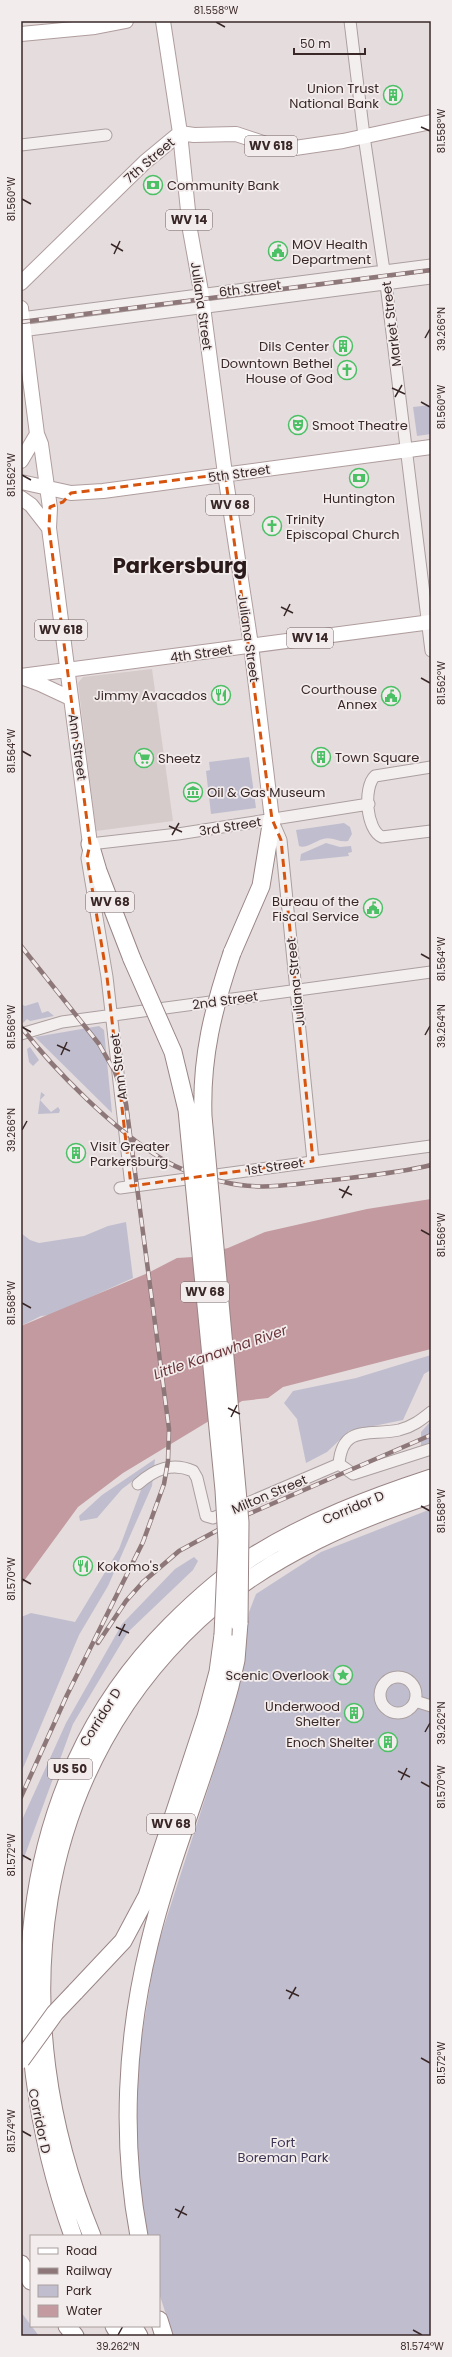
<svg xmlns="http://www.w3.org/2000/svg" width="452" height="2357" viewBox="0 0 452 2357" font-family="Poppins,sans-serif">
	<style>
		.built { fill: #d6cbcb }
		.green { fill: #c0bece }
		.water { fill: #c29a9f }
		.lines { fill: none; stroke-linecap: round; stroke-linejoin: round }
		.minor-casing { stroke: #ab9f9f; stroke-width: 13 }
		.major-casing { stroke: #b09d9e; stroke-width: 16 }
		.highway-casing { stroke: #9a8586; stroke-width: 19 }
		.minor { stroke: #f4efef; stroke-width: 11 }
		.major { stroke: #fff; stroke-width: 14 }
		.highway { stroke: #fff; stroke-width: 17 }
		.rail-casing { stroke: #8d7778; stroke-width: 4.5 }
		.rail { stroke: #f3ecec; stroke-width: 3; stroke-dasharray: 9; stroke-linecap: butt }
		.highway-bridge-casing { stroke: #9a8586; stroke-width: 19; stroke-linecap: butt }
		.highway-bridge { stroke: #fff; stroke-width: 17 }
		.marked { fill: none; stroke: #d7540f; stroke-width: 3; stroke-dasharray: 8 5; stroke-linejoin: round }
		.ticks { fill: none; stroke: #3a2828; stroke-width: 1.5 }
		.labels { text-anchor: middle; stroke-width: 3.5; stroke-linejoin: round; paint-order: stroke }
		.shield { fill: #f3ecec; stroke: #726363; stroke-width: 1 }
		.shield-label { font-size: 12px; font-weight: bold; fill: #3a2828 }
		.poi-label { font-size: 13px; fill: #3a2828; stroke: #f3ecec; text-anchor: end }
		.street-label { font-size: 13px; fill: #3a2828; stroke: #f3ecec }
		.park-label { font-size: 13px; fill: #3c3654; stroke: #f3ecec }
		.water-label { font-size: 14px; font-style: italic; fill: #6a363a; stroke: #f3ecec }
		.town-label { font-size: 21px; font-weight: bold; fill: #2b1a1a; stroke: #f3ecec }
		.neatline { fill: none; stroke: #3a2828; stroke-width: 1.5 }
		.ticks-label { font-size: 10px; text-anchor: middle; fill: #3a2828 }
	</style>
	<rect width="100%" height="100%" fill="#e5dcdd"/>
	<path class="built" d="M152,669L173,821L96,831L78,683L83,677Z"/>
	<path class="green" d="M431,405V434L417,436L413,407Z
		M249,757L256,808L211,814L206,771L210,770L209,762Z
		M344,823L350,827L352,834L348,841C339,843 332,836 323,839C315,841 306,849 299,846L296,830Z
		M326,843L340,847L351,846L352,852L348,853L349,856L300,861L301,854Z
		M38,1002L42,1013L48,1011L54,1016L30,1021L27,1019L23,1023L21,1004L25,1006Z
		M99,1026L104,1030L112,1113L35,1037Z
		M30,1047L39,1060L33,1066L29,1062L27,1049Z
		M41,1092L45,1095L40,1100L51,1112L58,1107L60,1110L59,1113L38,1114Z
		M126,1222L133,1278L51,1315L41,1316L21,1326V1233L30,1240L39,1243L84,1236L108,1226Z
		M431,1355V1370L424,1374L403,1420L349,1431L327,1452L306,1463L297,1419L284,1403L293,1391L356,1378Z
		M431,1421V1442L421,1446V1432Z
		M155,1459L152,1486L108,1586L79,1635L21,1773V1617L31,1613L75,1622L119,1549L142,1487L134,1480L122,1489L97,1518L80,1521L79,1516L102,1495Z
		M431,1509V2336H173L159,2293V2236H146L135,2169L139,2055L155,1954L229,1724L249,1612L256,1594L321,1552Z
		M194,1557L198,1561L193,1570L128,1632L73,1724L21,1866V1822L66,1723L122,1624L175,1569Z
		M21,2312L39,2336H21Z"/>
	<path class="water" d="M431,1199V1349L283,1387L268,1398L242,1401L123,1473L78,1507L21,1585V1326L148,1273L177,1258L193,1257L228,1248L265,1232L367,1209Z"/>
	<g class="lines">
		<g class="minor-casing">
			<path id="minor" d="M350,21L364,136L386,284L431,651
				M21,145L106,135
				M21,318L431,265
				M21,331L431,278
				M431,767L375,776C363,787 366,830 382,837L431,831
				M272,819L281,840L313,1161
				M21,1034L62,1022L431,972
				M131,1186L107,977L87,858L90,844L178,834L369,804
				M120,1188L431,1146
				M339,1464C342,1424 370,1436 399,1430C412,1427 421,1420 431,1412
				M138,1484C155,1469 172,1462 193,1471L197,1478L206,1516L213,1518L339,1464L353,1474L431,1449
				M380 1695a18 18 0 1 1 36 0a18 18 0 1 1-36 0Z
				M415,1701L431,1706"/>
		</g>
		<g class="major-casing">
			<path id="major" d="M163,21L180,133L190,230L201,291L225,474L251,645L272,819
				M21,34L95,27L126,21
				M21,283L145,162L180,133L194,135L236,134L269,145L295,148L343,141L431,122
				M21,308L37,434L41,444L50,508L49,528L90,844
				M21,461L37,434
				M21,482L71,493L103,491L431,447
				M21,498L31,505L49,528
				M21,676L431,622
				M21,677L40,684L70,698"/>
		</g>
		<g class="highway-casing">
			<path id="highway" d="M90,844L98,871L132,959
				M232,953L261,886L272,819
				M75,1992L123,1941L147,1896L206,1717L218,1672L223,1635
				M73,2236C0,2030 8,1788 170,1626C196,1600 224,1575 255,1555C310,1521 370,1498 431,1478
				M92,2236C2,2017 27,1765 215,1605C278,1553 354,1520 431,1495
				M139,2236C121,2141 126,2039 149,1945C170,1857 207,1773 230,1686L236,1660L239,1623
				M21,2264L31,2281
				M159,2320L164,2336
				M67,2326L75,2336
				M114,2326L120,2336
				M133,2326L139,2336"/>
		</g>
		<use href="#minor" class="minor"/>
		<use href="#major" class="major"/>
		<use href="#highway" class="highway"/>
		<g class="rail-casing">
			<path id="rail" d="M21,322L431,270
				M21,946L99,1044L115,1072L126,1104L169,1429L168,1461L164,1484L143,1542L67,1695L21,1797
				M21,1027C56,1072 113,1129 162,1159C180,1170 204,1178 224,1182C259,1191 297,1184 332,1180C365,1176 399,1173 431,1165
				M98,1643L126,1601L143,1582L179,1551L244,1516L431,1435"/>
		</g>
		<use href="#rail" class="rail"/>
		<g class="highway-bridge-casing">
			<path id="highway-bridge" d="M232,953C213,1009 201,1057 203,1116L240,1522L239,1623
				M132,959L173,1052L187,1110L224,1490L227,1541L223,1635
				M21,2060L55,2013L75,1992"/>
		</g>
		<use href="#highway-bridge" class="highway-bridge"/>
	</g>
	<path class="marked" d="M225,474L272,819L281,840L313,1161L131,1186L107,977L87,858L90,844L49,528L50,507L63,502L71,493Z"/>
	<path class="ticks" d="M216,22L225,27M421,127L430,131M22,199L31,204M111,244L123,251M114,254L120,241M425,338L430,329M392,388L405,394M395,397L402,385M421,402L430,407M22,475L31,480M281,607L293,613M284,616L290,604M421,678L430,683M22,751L31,756M169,826L182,832M172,835L179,823M421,954L430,959M22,1027L31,1032M425,1035L430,1026M57,1045L70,1051M61,1055L67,1042M22,1130L27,1121M339,1189L352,1195M342,1198L349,1186M421,1230L430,1235M22,1303L31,1308M228,1408L240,1414M231,1417L237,1405M421,1506L430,1511M22,1579L31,1584M116,1627L129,1633M119,1636L125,1624M425,1732L430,1723M398,1771L410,1777M401,1780L407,1768M421,1782L430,1787M22,1855L31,1860M286,1990L299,1996M289,1999L296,1987M421,2058L430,2063M22,2131L31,2136M175,2209L187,2215M178,2218L184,2206M413,2330L422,2335M118,2335L123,2326"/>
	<defs>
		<g id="building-ring" transform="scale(1)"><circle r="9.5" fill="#f3ecec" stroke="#4bc065" stroke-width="1.5"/><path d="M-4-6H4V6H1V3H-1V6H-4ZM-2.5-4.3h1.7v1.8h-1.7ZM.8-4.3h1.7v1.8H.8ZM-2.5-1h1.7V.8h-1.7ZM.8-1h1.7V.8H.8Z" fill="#4bc065"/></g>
		<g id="bank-ring" transform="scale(1)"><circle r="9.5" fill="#f3ecec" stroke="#4bc065" stroke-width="1.5"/><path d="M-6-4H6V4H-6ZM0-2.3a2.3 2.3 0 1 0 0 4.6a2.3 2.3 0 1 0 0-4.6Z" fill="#4bc065"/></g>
		<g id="civic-ring" transform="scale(1)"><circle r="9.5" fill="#f3ecec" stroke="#4bc065" stroke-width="1.5"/><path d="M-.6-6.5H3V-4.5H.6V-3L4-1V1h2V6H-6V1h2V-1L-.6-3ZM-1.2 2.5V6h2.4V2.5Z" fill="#4bc065"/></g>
		<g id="church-ring" transform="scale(1)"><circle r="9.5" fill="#f3ecec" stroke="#4bc065" stroke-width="1.5"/><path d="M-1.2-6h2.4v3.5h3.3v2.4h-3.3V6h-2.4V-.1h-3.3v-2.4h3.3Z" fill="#4bc065"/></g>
		<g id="theatre-ring" transform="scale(1)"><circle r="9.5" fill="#f3ecec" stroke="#4bc065" stroke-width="1.5"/><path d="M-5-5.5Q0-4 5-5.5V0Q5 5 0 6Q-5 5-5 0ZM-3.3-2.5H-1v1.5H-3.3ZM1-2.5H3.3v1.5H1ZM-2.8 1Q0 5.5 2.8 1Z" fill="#4bc065"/></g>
		<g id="restaurant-ring" transform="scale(1)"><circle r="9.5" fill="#f3ecec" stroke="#4bc065" stroke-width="1.5"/><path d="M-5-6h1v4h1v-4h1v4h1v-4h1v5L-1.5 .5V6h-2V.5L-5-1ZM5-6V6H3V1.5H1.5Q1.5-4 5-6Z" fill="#4bc065"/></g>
		<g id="supermarket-ring" transform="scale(1)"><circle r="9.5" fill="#f3ecec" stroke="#4bc065" stroke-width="1.5"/><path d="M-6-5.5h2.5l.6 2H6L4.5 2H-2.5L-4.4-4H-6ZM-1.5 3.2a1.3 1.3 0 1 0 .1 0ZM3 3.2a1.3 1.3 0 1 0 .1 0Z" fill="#4bc065"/></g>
		<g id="museum-ring" transform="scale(1)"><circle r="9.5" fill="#f3ecec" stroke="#4bc065" stroke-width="1.5"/><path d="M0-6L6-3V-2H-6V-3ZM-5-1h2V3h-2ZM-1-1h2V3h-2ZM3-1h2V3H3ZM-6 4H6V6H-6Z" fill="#4bc065"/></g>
		<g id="sight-ring" transform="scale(1)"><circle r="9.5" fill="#f3ecec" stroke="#4bc065" stroke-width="1.5"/><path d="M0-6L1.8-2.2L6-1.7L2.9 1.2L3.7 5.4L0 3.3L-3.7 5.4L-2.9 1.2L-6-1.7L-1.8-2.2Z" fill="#4bc065"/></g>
	</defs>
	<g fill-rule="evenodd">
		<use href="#building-ring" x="393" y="95"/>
		<use href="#bank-ring" x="153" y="185"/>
		<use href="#civic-ring" x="278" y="251"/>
		<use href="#building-ring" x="343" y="346"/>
		<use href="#church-ring" x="347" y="370"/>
		<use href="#theatre-ring" x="298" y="425"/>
		<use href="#bank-ring" x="359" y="478"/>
		<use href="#church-ring" x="272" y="526"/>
		<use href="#restaurant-ring" x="221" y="695"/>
		<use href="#civic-ring" x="391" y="696"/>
		<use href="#building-ring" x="321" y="757"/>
		<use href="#supermarket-ring" x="144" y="758"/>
		<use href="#museum-ring" x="193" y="792"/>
		<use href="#civic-ring" x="373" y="908"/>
		<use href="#building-ring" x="76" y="1153"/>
		<use href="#restaurant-ring" x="83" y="1566"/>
		<use href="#sight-ring" x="343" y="1675"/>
		<use href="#building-ring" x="354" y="1713"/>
		<use href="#building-ring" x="388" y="1742"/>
	</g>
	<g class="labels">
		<g class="shield">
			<rect x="245" y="136" width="52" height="20" rx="3"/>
			<rect x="166" y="210" width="46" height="20" rx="3"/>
			<rect x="206" y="495" width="48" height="20" rx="3"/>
			<rect x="35" y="620" width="52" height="20" rx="3"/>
			<rect x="287" y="628" width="46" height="20" rx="3"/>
			<rect x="86" y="892" width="48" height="20" rx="3"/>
			<rect x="181" y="1282" width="48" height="20" rx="3"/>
			<rect x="48" y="1759" width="44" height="20" rx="3"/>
			<rect x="147" y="1814" width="48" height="20" rx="3"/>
		</g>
		<g class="shield-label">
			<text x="271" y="150">WV 618</text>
			<text x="189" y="224">WV 14</text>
			<text x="230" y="509">WV 68</text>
			<text x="61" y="634">WV 618</text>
			<text x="310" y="642">WV 14</text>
			<text x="110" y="906">WV 68</text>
			<text x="205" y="1296">WV 68</text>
			<text x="70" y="1773">US 50</text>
			<text x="171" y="1828">WV 68</text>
		</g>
		<g class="poi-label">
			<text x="379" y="93">Union Trust<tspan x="379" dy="15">National Bank</tspan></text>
			<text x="167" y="190" text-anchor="start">Community Bank</text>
			<text x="292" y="249" text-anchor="start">MOV Health<tspan x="292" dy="15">Department</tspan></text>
			<text x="329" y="351">Dils Center</text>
			<text x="333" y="368">Downtown Bethel<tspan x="333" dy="15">House of God</tspan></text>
			<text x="312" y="430" text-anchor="start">Smoot Theatre</text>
			<text x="359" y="503" text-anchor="middle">Huntington</text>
			<text x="286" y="524" text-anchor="start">Trinity<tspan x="286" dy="15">Episcopal Church</tspan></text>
			<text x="377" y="694">Courthouse<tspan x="377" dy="15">Annex</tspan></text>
			<text x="207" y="700">Jimmy Avacados</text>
			<text x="335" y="762" text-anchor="start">Town Square</text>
			<text x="158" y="763" text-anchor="start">Sheetz</text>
			<text x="207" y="797" text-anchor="start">Oil &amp; Gas Museum</text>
			<text x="359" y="906">Bureau of the<tspan x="359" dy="15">Fiscal Service</tspan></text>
			<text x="90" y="1151" text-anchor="start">Visit Greater<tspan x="90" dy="15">Parkersburg</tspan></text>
			<text x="97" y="1571" text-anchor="start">Kokomo's</text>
			<text x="329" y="1680">Scenic Overlook</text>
			<text x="340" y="1711">Underwood<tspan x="340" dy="15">Shelter</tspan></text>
			<text x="374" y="1747">Enoch Shelter</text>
		</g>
		<g class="street-label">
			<text transform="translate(149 160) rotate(-41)" y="5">7th Street</text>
			<text transform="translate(250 288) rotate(-7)" y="5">6th Street</text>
			<text transform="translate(202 306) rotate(82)" y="5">Juliana Street</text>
			<text transform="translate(391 324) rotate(-97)" y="5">Market Street</text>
			<text transform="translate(239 473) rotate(-8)" y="5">5th Street</text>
			<text transform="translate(249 638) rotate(82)" y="5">Juliana Street</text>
			<text transform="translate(201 653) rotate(-8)" y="5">4th Street</text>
			<text transform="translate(78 747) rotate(82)" y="5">Ann Street</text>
			<text transform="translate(230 826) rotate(-9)" y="5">3rd Street</text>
			<text transform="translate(295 982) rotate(-96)" y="5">Juliana Street</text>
			<text transform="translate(225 1000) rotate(-8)" y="5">2nd Street</text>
			<text transform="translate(118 1067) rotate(-97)" y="5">Ann Street</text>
			<text transform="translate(275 1166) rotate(-8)" y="5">1st Street</text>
			<text transform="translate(269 1494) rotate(-23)" y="5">Milton Street</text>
			<text transform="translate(353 1507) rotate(-23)" y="5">Corridor D</text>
			<text transform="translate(100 1717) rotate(-58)" y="5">Corridor D</text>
			<text transform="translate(40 2121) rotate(78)" y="5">Corridor D</text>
		</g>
		<g class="park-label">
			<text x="283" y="2147">Fort<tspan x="283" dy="15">Boreman Park</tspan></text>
		</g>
		<g class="water-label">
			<text transform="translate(220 1352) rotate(-19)" y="5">Little Kanawha River</text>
		</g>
		<g class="town-label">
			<text x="180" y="573">Parkersburg</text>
		</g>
	</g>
	<rect width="452" height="2357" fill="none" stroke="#f3ecec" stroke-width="44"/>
	<rect x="30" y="2235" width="130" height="92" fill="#f3ecec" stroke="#a99e9e"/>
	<rect x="38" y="2248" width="20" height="6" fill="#ffffff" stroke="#a99e9e"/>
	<text x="66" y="2255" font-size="12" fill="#3a2828">Road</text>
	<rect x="38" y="2268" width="20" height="6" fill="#8d7778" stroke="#a99e9e"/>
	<text x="66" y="2275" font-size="12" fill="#3a2828">Railway</text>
	<rect x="38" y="2285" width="20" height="12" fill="#c0bece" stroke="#a99e9e"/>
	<text x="66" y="2295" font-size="12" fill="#3a2828">Park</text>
	<rect x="38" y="2305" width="20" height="12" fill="#c29a9f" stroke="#a99e9e"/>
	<text x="66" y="2315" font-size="12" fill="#3a2828">Water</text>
	<path d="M294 48v6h71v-6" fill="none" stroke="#3a2828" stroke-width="2"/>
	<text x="300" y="48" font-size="12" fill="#3a2828" stroke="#f3ecec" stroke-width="3" paint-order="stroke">50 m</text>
	<rect x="22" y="22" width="408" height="2313" class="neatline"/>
	<g class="ticks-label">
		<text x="216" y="14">81.558°W</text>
		<text transform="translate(441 131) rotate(-90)" y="4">81.558°W</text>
		<text transform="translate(11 199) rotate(-90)" y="4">81.560°W</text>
		<text transform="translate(441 329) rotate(-90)" y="4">39.266°N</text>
		<text transform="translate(441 407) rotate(-90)" y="4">81.560°W</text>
		<text transform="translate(11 475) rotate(-90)" y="4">81.562°W</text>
		<text transform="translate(441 683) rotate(-90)" y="4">81.562°W</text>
		<text transform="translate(11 751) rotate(-90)" y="4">81.564°W</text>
		<text transform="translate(441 959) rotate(-90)" y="4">81.564°W</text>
		<text transform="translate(441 1026) rotate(-90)" y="4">39.264°N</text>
		<text transform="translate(11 1027) rotate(-90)" y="4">81.566°W</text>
		<text transform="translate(11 1130) rotate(-90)" y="4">39.266°N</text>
		<text transform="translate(441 1235) rotate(-90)" y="4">81.566°W</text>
		<text transform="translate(11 1303) rotate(-90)" y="4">81.568°W</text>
		<text transform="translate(441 1511) rotate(-90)" y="4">81.568°W</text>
		<text transform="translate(11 1579) rotate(-90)" y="4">81.570°W</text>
		<text transform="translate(441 1723) rotate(-90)" y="4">39.262°N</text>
		<text transform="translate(441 1787) rotate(-90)" y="4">81.570°W</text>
		<text transform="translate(11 1855) rotate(-90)" y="4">81.572°W</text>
		<text transform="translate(441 2063) rotate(-90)" y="4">81.572°W</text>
		<text transform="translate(11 2131) rotate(-90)" y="4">81.574°W</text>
		<text x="118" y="2350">39.262°N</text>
		<text x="422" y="2350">81.574°W</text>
	</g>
</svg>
